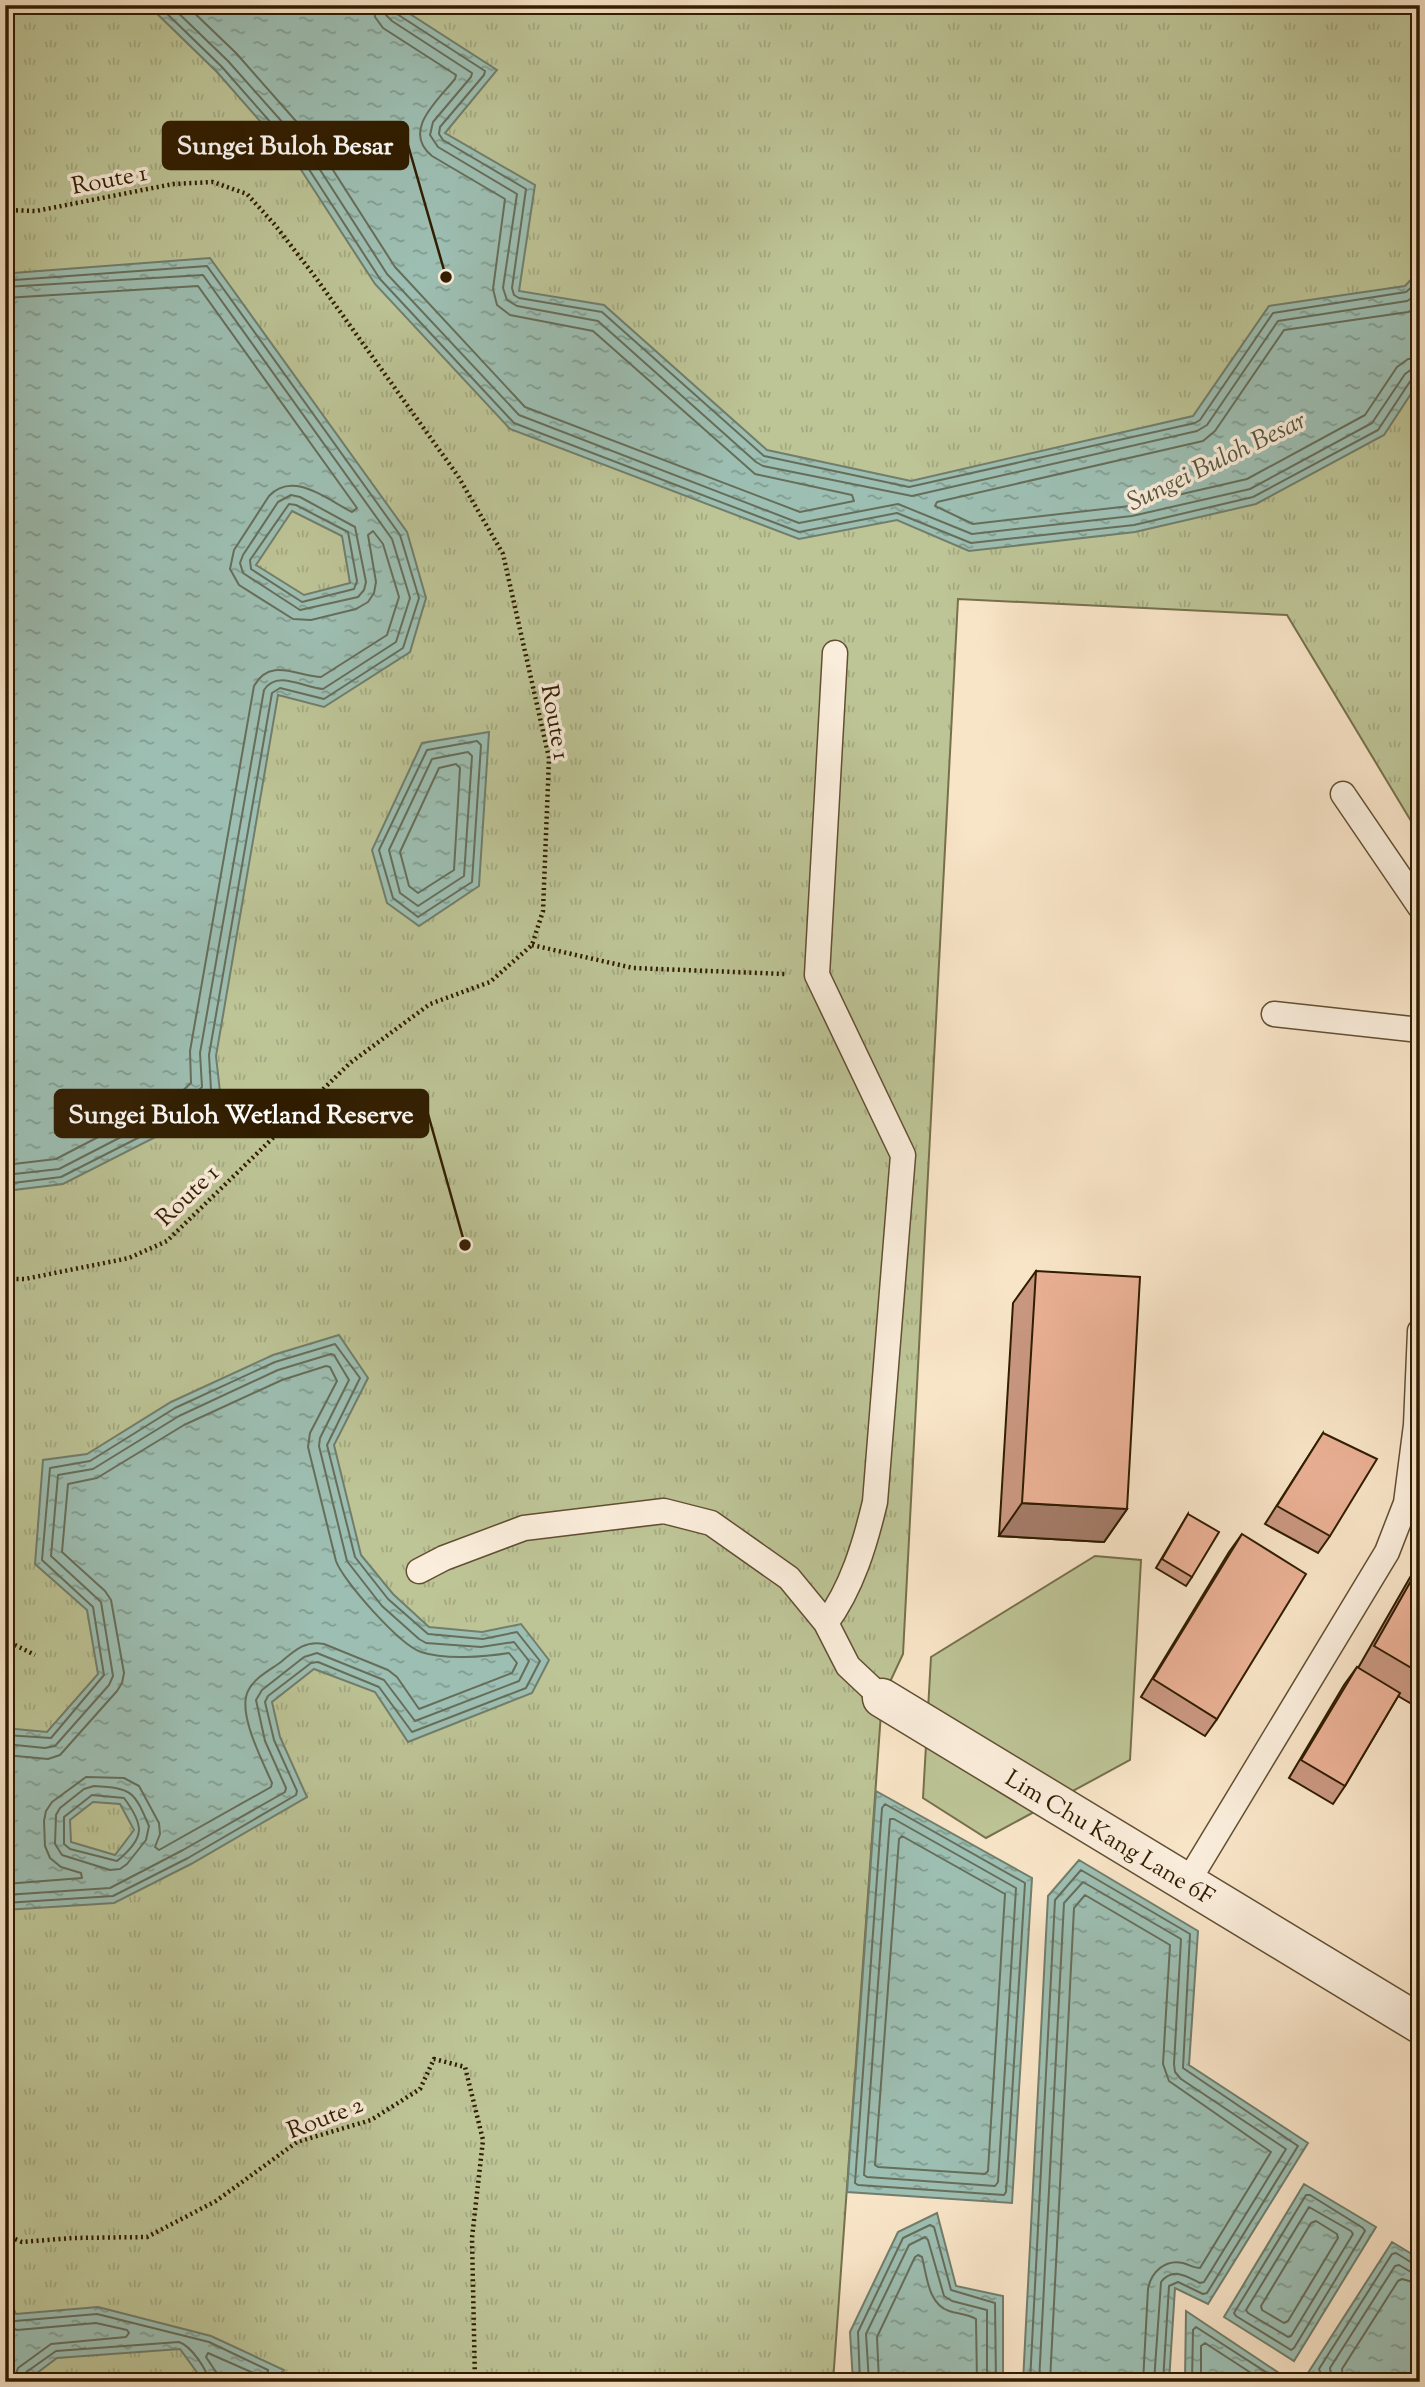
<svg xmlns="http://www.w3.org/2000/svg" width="1425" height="2387" viewBox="0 0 1425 2387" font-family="'Sorts Mill Goudy',serif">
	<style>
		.green { fill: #bdc496; stroke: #76704b; stroke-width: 2 }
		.park { fill: url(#park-tufts); stroke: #76704b; stroke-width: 2 }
		.water { fill: url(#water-ripples); stroke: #717e6b; stroke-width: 2; fill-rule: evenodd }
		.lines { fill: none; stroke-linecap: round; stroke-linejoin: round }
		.shore { stroke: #666e5a; stroke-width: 2 }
		.service-casing { stroke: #624f32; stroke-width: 27 }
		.minor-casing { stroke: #624f32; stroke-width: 41 }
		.path { stroke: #301d00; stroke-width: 4.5; stroke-dasharray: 2 3.5; stroke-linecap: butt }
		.service { stroke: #faeddb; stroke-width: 24 }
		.minor { stroke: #faeddb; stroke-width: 38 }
		.wall { fill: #c99780; stroke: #301d00; stroke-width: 2 }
		.shaded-wall { fill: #a47b68; stroke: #301d00; stroke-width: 2 }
		.building { fill: #eab095; stroke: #301d00; stroke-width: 2 }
		.labels { text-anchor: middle; stroke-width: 7; stroke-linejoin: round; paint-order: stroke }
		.street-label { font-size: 24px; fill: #301d00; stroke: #faeddb }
		.water-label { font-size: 26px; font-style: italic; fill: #56563f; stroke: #faeddb }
		.leader { fill: none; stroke: #301d00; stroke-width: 2.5 }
		.callout-dot { fill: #301d00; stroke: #faeddb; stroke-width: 2.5 }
		.callout { fill: #301d00; stroke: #301d00; stroke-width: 2.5 }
		.callout-label { font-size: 26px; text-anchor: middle; font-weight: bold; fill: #fff }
	</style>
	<defs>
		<pattern id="park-tufts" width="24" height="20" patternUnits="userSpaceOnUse" patternTransform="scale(1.75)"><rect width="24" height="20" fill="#bdc496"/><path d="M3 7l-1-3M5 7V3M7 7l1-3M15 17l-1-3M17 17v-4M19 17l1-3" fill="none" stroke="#a3a880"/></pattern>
		<pattern id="water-ripples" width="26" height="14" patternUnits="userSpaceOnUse" patternTransform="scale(1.75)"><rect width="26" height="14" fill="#9dbfb3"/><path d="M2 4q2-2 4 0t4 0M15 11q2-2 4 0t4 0" fill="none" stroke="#809b8f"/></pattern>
	</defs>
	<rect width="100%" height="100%" fill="#f8e4c7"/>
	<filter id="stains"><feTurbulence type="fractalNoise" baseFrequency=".00286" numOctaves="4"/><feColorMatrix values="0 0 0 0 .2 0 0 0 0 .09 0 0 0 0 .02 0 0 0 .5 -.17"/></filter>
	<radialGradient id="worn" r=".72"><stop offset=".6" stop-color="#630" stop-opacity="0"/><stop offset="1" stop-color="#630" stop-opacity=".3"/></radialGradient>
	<path class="green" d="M1095,1556L1141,1560L1130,1760L986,1838L923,1798L931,1657Z"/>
	<path class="park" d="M5,5H1420V836L1287,615L958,599L903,1654L882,1699L833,2382H5Z"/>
	<path class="water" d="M148,5H396L497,70L445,133L535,185L519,291L604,305L767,450L911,481L1193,416L1269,306L1405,286L1420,270V380L1384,435L1256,504L1135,532L969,551L897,520L799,539L510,429L375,284L296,162L217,72Z
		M210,258L407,532L426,598L410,652L324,707L278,695L216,1056L220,1092L193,1118L63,1184L5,1191V271L13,273ZM292,511L342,536L350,583L304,595L256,565Z
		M489,732L479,886L419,926L387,903L372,850L422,743Z
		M339,1335L368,1378L334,1445L361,1555L393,1594L429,1627L482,1632L521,1624L549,1660L532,1693L408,1742L375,1692L314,1669L272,1702L280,1737L307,1797L191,1864L114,1903L5,1910V1728L47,1732L98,1674L87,1610L35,1564L43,1460L87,1454L171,1402L273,1355ZM93,1802L120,1804L134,1830L115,1855L71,1842L70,1820Z
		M876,1791L1032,1878L1012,2203L847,2192Z
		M1079,1860L1198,1931L1189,2065L1308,2143L1208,2304L1175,2288L1169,2382H1023L1048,1896Z
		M1304,2184L1376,2227L1294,2361L1224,2317Z
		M937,2213L956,2286L1003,2296V2382H853L850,2332L898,2232Z
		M1392,2242L1420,2259V2359L1406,2382H1321L1308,2373Z
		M5,2292L16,2314L98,2307L211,2336L284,2370L273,2382H204L180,2349L57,2358L25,2382H5Z
		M1186,2311L1285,2377L1282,2382H1185Z"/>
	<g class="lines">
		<path class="shore" d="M158,5L222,67L301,157L380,279L514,423L799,532L897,513L971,543L1134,525L1253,497L1378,430L1411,380L1420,377
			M170,5L228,61L308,151L387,274L519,415L799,523L898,504L972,534L1132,516L1250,489L1372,423L1405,374L1412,369L1420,368
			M186,5L236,53L317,145L395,267L525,407L800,512L854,501L852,495L755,474L593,331L510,315L497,305L493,289L505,199L432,156C401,131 438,100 455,79L456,75L383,28L375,17L374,5
			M384,5L386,15L392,21L472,73L471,77L433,122L430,135L438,147L517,194L503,288L507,300L517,306L598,321L756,462L763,466L912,496L1197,431L1207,425L1278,321L1407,301L1420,293
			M393,5L397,14L485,71L484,75L440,127L439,134L443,140L526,189L512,288L514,295L519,298L602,312L764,456L909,487L1195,423L1200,420L1273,313L1406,292L1420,280
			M5,278L14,280L207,266L400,535L419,598L403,648L324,699L280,688L272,693L209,1055L211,1090L189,1112L61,1177L5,1184
			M5,287L203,275L392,539L410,598L396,642L323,689C304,688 277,669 264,690L200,1053L202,1087L183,1105L59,1169L5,1175
			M5,298L198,286L357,508L352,512C328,500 293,470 269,496L234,550L230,569L239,585L293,619L311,620L356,609L368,602L374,593L376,582L368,535L373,531L383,544L399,597L387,635L321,677C297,676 270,657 254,686L190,1051L191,1083L177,1096L56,1159L5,1165
			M1420,307L1408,312L1284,330L1215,431L1203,441L937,502L935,506L973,524L1130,506L1247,479L1365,415L1397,367L1408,359L1420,358
			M291,495L300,497L355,527L366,582L364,590L358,597L300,610L243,573L240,563L243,555L278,502Z
			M289,504L296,505L348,532L357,581L354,589L302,602L251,569L250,560Z
			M477,741L481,745L472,882L418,917L393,898L379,850L427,750Z
			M468,752L472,756L464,876L418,906L400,893L389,850L432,759Z
			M456,764L460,768L454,870L418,893L409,886L400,852L439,768Z
			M5,1735L51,1738L104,1675L93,1607L42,1560L50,1468L90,1461L175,1408L275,1362L335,1344L360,1378L327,1445L355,1557L388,1599L428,1634L483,1639L517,1632L540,1661L526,1688L412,1732L379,1687L318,1662L311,1663L268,1696L265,1702L274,1740L297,1791L296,1795L188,1858L113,1896L5,1903
			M5,1744L45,1748L55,1746L109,1685L113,1676L101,1602L51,1556L58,1475L93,1469L179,1416L278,1370L331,1354L334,1355L349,1380L320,1438L319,1446L347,1561L382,1606L419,1639L426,1643L481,1647L514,1642L529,1661L519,1681L415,1721L384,1680L317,1653L304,1657L262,1690L256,1700L265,1741L286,1788L285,1792L183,1850L110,1888L5,1895
			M5,1755L48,1759L60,1755L117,1691L122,1683L124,1673L111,1600L105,1591L62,1552L68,1484L97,1478L184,1425L282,1380L326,1366L330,1367L337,1381L310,1433L308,1447L336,1561C343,1581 400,1645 421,1652C445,1660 484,1657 509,1653L517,1663L512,1673L419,1709L397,1677L388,1670L324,1644C305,1640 294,1651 281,1662C270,1670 254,1678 248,1691C237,1713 263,1762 272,1783L271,1787L159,1850L155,1847L160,1834L159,1823L139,1786L124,1778L86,1777L52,1802L46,1811L44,1821L45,1846L50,1858L61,1867L81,1873L82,1878L5,1884
			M94,1786C132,1788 134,1791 149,1826L146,1840L127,1864L120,1869L110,1870L62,1855L55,1844L56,1815L60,1808L84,1789Z
			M92,1795L124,1798C145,1826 145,1838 117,1861L70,1849L64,1844V1817Z
			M885,1804L1025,1883L1006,2192L1004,2195L858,2185L855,2183L882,1808Z
			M890,1819H894L1016,1888L998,2182L995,2186L867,2177L864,2175Z
			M902,1836L1005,1894L988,2171L985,2174L878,2167L875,2165L899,1839Z
			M1306,2195H1310L1363,2228L1365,2231L1294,2348L1291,2350L1236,2316L1234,2313Z
			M1309,2207L1351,2231L1353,2234L1291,2336L1288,2337L1248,2313L1246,2310Z
			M1316,2221L1337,2234L1338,2238L1288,2321L1284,2323L1262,2310L1261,2306L1311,2223Z
			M5,2309L10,2318L15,2321L97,2314L209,2342L268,2370V2382
			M5,2325L17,2330L96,2323L127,2330L129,2333L126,2337L51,2344L18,2368L13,2382
			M22,2382L25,2373L56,2351L179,2342C191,2346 207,2369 209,2382
			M218,2382L216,2372L206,2357L208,2353L258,2375L259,2382
			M860,2382L858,2332L903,2238L930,2225L934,2227L951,2290L995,2303L996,2382
			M869,2382L866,2334L909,2245L925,2237L928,2240L944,2296L952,2301L987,2310V2382
			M879,2382L877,2337L915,2257L918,2255L922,2257C927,2276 928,2304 949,2311C958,2314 968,2314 976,2319L977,2382
			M1030,2382L1055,1900L1081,1870L1190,1934L1183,2068L1298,2146L1207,2293L1203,2294L1178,2282L1169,2286L1163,2382
			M1039,2382L1064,1903L1083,1882L1181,1939L1174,2064L1175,2072L1181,2079L1286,2149L1204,2282L1200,2283C1186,2276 1173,2267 1161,2282L1154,2382
			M1050,2382L1074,1908L1085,1895L1170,1945L1163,2064L1169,2081L1271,2152L1200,2268C1193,2268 1190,2265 1183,2263C1165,2259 1151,2272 1148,2289L1143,2382
			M1192,2382L1193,2330L1196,2327L1275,2378L1277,2382
			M1201,2382V2346L1205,2343L1265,2382
			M1324,2382L1319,2369L1392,2254L1396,2253L1414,2264L1420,2265
			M1332,2382L1330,2368L1395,2266L1399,2265L1411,2272L1420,2273
			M1343,2382L1342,2369L1398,2281L1402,2279L1420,2284"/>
		<g class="service-casing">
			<path id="service" d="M1343,794L1420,907
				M1274,1014L1420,1030
				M419,1571L444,1558L524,1528L664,1511L711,1523L789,1578L826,1623L848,1666L882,1698
				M826,1623C852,1588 865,1544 875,1502L903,1155L817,975L835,653
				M1187,1883L1387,1552L1406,1503L1416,1425L1420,1331"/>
		</g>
		<g class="minor-casing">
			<path id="minor" d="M882,1698L1420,2024"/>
		</g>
		<path class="path" d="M5,210L36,211L173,184L213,182L247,194L275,225L313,274L458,476L503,554L549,758L543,911L532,945L490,982L430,1004L350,1063L167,1241L129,1258L25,1279H5
			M532,945L633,968L785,974
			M5,1640L35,1655
			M5,2235L22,2242L72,2238L147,2237L216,2201L297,2142L371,2120L420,2089L434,2059L465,2067L483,2140L472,2238L475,2382"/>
		<use href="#service" class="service"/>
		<use href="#minor" class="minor"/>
	</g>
	<path class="wall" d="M1036,1271L1127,1509L1104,1542L999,1536L1013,1303Z
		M1323,1433L1330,1536L1318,1553L1265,1524Z
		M1188,1514L1192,1577L1186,1586L1156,1568Z
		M1242,1534L1217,1719L1205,1736L1141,1697L1229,1552Z
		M1420,1560V1689L1410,1703L1398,1696L1345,1786L1333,1804L1289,1778L1344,1685L1357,1667L1358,1668Z"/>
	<path class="shaded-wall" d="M1022,1503L1127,1509L1104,1542L999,1536Z"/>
	<path class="building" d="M1036,1271L1140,1277L1127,1509L1022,1503Z
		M1323,1433L1377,1459L1330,1536L1277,1506Z
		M1188,1514L1219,1532L1192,1577L1162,1559Z
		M1242,1534L1306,1574L1217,1719L1153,1679Z
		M1420,1565V1673L1374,1646Z
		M1357,1667L1400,1693L1345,1786L1301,1760Z"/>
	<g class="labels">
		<g class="street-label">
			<text transform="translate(109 179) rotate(-11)" y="8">Route 1</text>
			<text transform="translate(556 722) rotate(80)" y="8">Route 1</text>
			<text transform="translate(187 1195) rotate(-44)" y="8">Route 1</text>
			<text transform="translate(1110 1837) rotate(31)" y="8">Lim Chu Kang Lane 6F</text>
			<text transform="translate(325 2117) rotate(-21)" y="8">Route 2</text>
		</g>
		<g class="water-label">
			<text transform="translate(1216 460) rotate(-26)" y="9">Sungei Buloh Besar</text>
		</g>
	</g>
	<path class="leader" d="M446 277L408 145M465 1245L428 1114"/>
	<g class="callout-dot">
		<circle cx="446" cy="277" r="7"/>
		<circle cx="465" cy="1245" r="7"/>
	</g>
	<g class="callout">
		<rect x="163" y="122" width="245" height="47" rx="7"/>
		<rect x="55" y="1090" width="373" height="47" rx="7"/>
	</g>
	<g class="callout-label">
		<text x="285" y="154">Sungei Buloh Besar</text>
		<text x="241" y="1123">Sungei Buloh Wetland Reserve</text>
	</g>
	<rect width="1425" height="2387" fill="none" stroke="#f8e4c7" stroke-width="28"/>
	<rect x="7" y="7" width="1411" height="2373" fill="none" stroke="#301d00" stroke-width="3.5"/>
	<rect x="14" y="14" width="1397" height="2359" fill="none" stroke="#301d00" stroke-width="2"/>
	<rect width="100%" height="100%" filter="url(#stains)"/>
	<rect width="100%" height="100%" fill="url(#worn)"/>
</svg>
